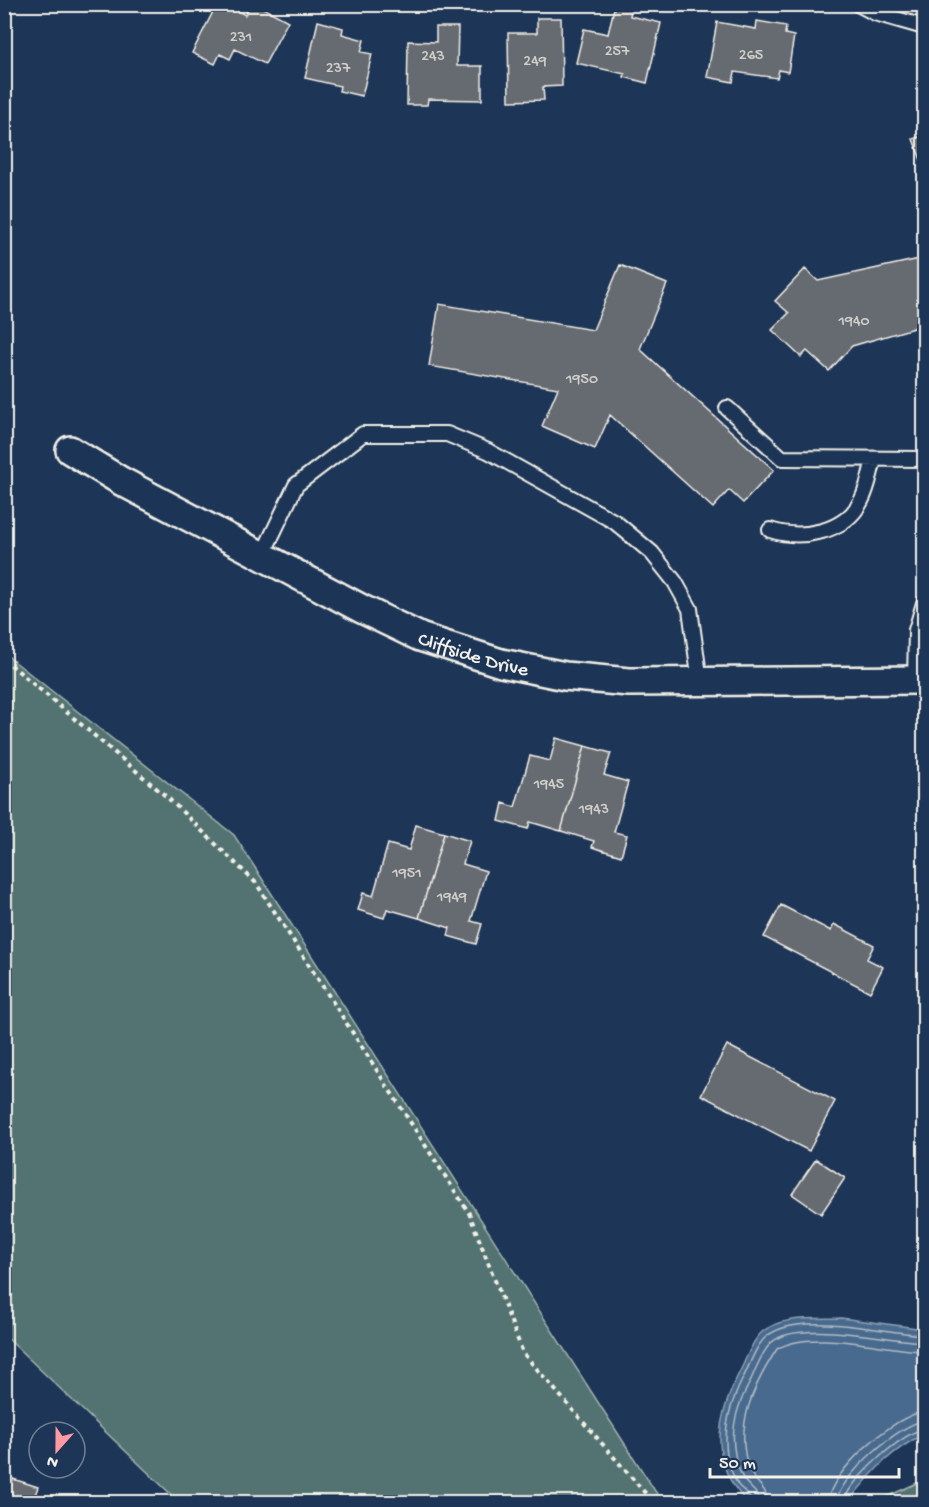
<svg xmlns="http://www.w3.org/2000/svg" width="929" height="1507" viewBox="0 0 929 1507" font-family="'Gochi Hand',sans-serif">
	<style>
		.green { fill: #527372; stroke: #a3b2ad; stroke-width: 1.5 }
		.water { fill: #496b8f; stroke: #8da1b3; stroke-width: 1.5 }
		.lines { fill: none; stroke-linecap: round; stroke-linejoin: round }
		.shore { stroke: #b0bbc4; stroke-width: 1.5 }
		.building { fill: #666a71; stroke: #f4f1e8; stroke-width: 1.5 }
		.service-casing { stroke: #f4f1e8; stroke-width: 18 }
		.minor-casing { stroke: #f4f1e8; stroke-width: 32 }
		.path { stroke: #f4f1e8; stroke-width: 4; stroke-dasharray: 4.5 4.5; stroke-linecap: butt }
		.service { stroke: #1d3557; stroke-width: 14 }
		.minor { stroke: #1d3557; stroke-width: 27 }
		.labels { text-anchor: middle; stroke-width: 4.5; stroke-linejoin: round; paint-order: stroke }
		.number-label { font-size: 16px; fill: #d0cfca }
		.street-label { font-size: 20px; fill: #f4f1e8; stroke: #1d3557 }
	</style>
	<rect width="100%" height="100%" fill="#1d3557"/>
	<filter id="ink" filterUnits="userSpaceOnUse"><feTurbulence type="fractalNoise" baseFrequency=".0167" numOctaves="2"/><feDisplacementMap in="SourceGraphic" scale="12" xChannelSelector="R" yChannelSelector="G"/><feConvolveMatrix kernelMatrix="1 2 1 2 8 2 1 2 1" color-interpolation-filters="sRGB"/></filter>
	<g filter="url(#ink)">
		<path class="green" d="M5,654L234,835L655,1491L665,1502H179L5,1336Z
			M924,1480V1502H875L877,1501Z"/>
		<path class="water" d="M841,1318L924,1329V1434C888,1452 874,1471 848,1502H747C707,1461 717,1416 741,1369C747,1357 752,1341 761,1333C780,1315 817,1319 841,1318Z"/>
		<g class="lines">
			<path class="shore" d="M751,1502C750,1494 743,1491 738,1485C733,1477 728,1463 727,1455C723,1425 731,1402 744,1376C750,1364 756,1345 767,1336C800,1310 885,1333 924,1335
				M759,1502C758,1491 750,1489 744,1480C740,1474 736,1462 735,1454C730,1429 737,1406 749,1384C755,1371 761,1353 771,1343C795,1318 891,1341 924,1342
				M768,1502C767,1487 755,1483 750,1471C733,1428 753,1386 777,1349C811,1328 885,1350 924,1351
				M828,1502C829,1473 895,1414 924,1412
				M837,1502C838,1478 900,1423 924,1421
				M844,1502C847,1482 904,1431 924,1429"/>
		</g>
		<path class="building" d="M217,4H225L245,15L251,4H256L288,21L265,64L235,49L230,59L220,54L215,64L192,53Z
			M615,4H632L630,16L661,23L647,83L624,77L625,74L576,63L584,29L608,34Z
			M537,18H561L562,86L543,87L544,100L509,101L508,33H537Z
			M318,21L343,28L342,34L364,40L361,52L372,54L362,96L339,91L340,86L305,78Z
			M757,21L786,26L785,34L794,36L788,72L779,70L777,78L735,72L733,82L707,77L717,22L756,29Z
			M436,27H458L457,66H482V100L428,99L427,105H407L408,41L436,42Z
			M924,135V168L913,139Z
			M924,258V325L852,346L829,371L807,351L801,357L772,330L789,313L775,301L805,269L818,281Z
			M620,265L667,284L640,349L774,470L743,503L729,490L713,508L610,415L595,449L542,426L558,388L429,366L439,304L593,330Z
			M556,738L585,746L561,831L530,822L528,829L499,821L503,803L515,807L530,756L550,761Z
			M585,746L611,753L604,775L628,782L614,832L627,835L621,856L592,847L594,841L561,831Z
			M416,825L444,833L419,918L387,909L384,918L358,910L363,893L373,896L388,844L409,850Z
			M444,833L470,841L463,864L486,871L471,921L482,924L476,944L448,936L450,928L419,918Z
			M781,905L831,931L834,924L874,945L867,959L883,967L870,992L764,937Z
			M727,1045L835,1101L809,1151L701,1095Z
			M816,1159L845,1178L821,1214L792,1194Z
			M13,1479L38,1487L34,1498L46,1502H4V1491L9,1492Z"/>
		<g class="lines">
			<g class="service-casing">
				<path id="service" d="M858,4L875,13L924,27
					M727,408L782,458L924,459
					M770,530C801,540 845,533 861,501C868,489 870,473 874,460
					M262,556L296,485L363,434H447L488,451L615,522L652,553L675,582L690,609L700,682
					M915,680L916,630L924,603"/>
			</g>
			<g class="minor-casing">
				<g id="minor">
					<path id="s1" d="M70,450L121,481L362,609L420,637L501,663L565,676L629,682L924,680"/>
				</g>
			</g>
			<path class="path" d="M4,659L168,798L256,883L469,1213L523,1353L653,1502"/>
			<use href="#service" class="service"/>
			<use href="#minor" class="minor"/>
		</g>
	</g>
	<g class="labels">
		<g class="number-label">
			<text x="241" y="41">231</text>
			<text x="617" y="55">257</text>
			<text x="751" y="59">265</text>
			<text x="433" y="60">243</text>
			<text x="535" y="65">249</text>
			<text x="338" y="72">237</text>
			<text x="854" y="325">1940</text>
			<text x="582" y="383">1950</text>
			<text x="549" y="788">1945</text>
			<text x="594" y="813">1943</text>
			<text x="407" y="877">1951</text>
			<text x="452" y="901">1949</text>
		</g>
		<g class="street-label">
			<text dy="7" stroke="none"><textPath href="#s1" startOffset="453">Cliffside Drive</textPath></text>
		</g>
	</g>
	<rect width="929" height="1507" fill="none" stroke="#1d3557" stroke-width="24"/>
	<rect x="12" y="12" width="905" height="1483" fill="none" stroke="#f4f1e8" stroke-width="2" filter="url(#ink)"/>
	<g transform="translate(57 1450) rotate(201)"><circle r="28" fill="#1d3557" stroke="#738091" stroke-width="1.5"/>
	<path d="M0-4.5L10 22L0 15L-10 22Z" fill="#ff9aa2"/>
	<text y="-9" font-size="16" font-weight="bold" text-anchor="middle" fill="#f4f1e8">N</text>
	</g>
	<path d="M710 1468v9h189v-9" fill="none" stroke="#f4f1e8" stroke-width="3"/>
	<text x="719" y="1468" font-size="18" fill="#f4f1e8" stroke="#1d3557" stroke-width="4.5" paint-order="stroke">50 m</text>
</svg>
